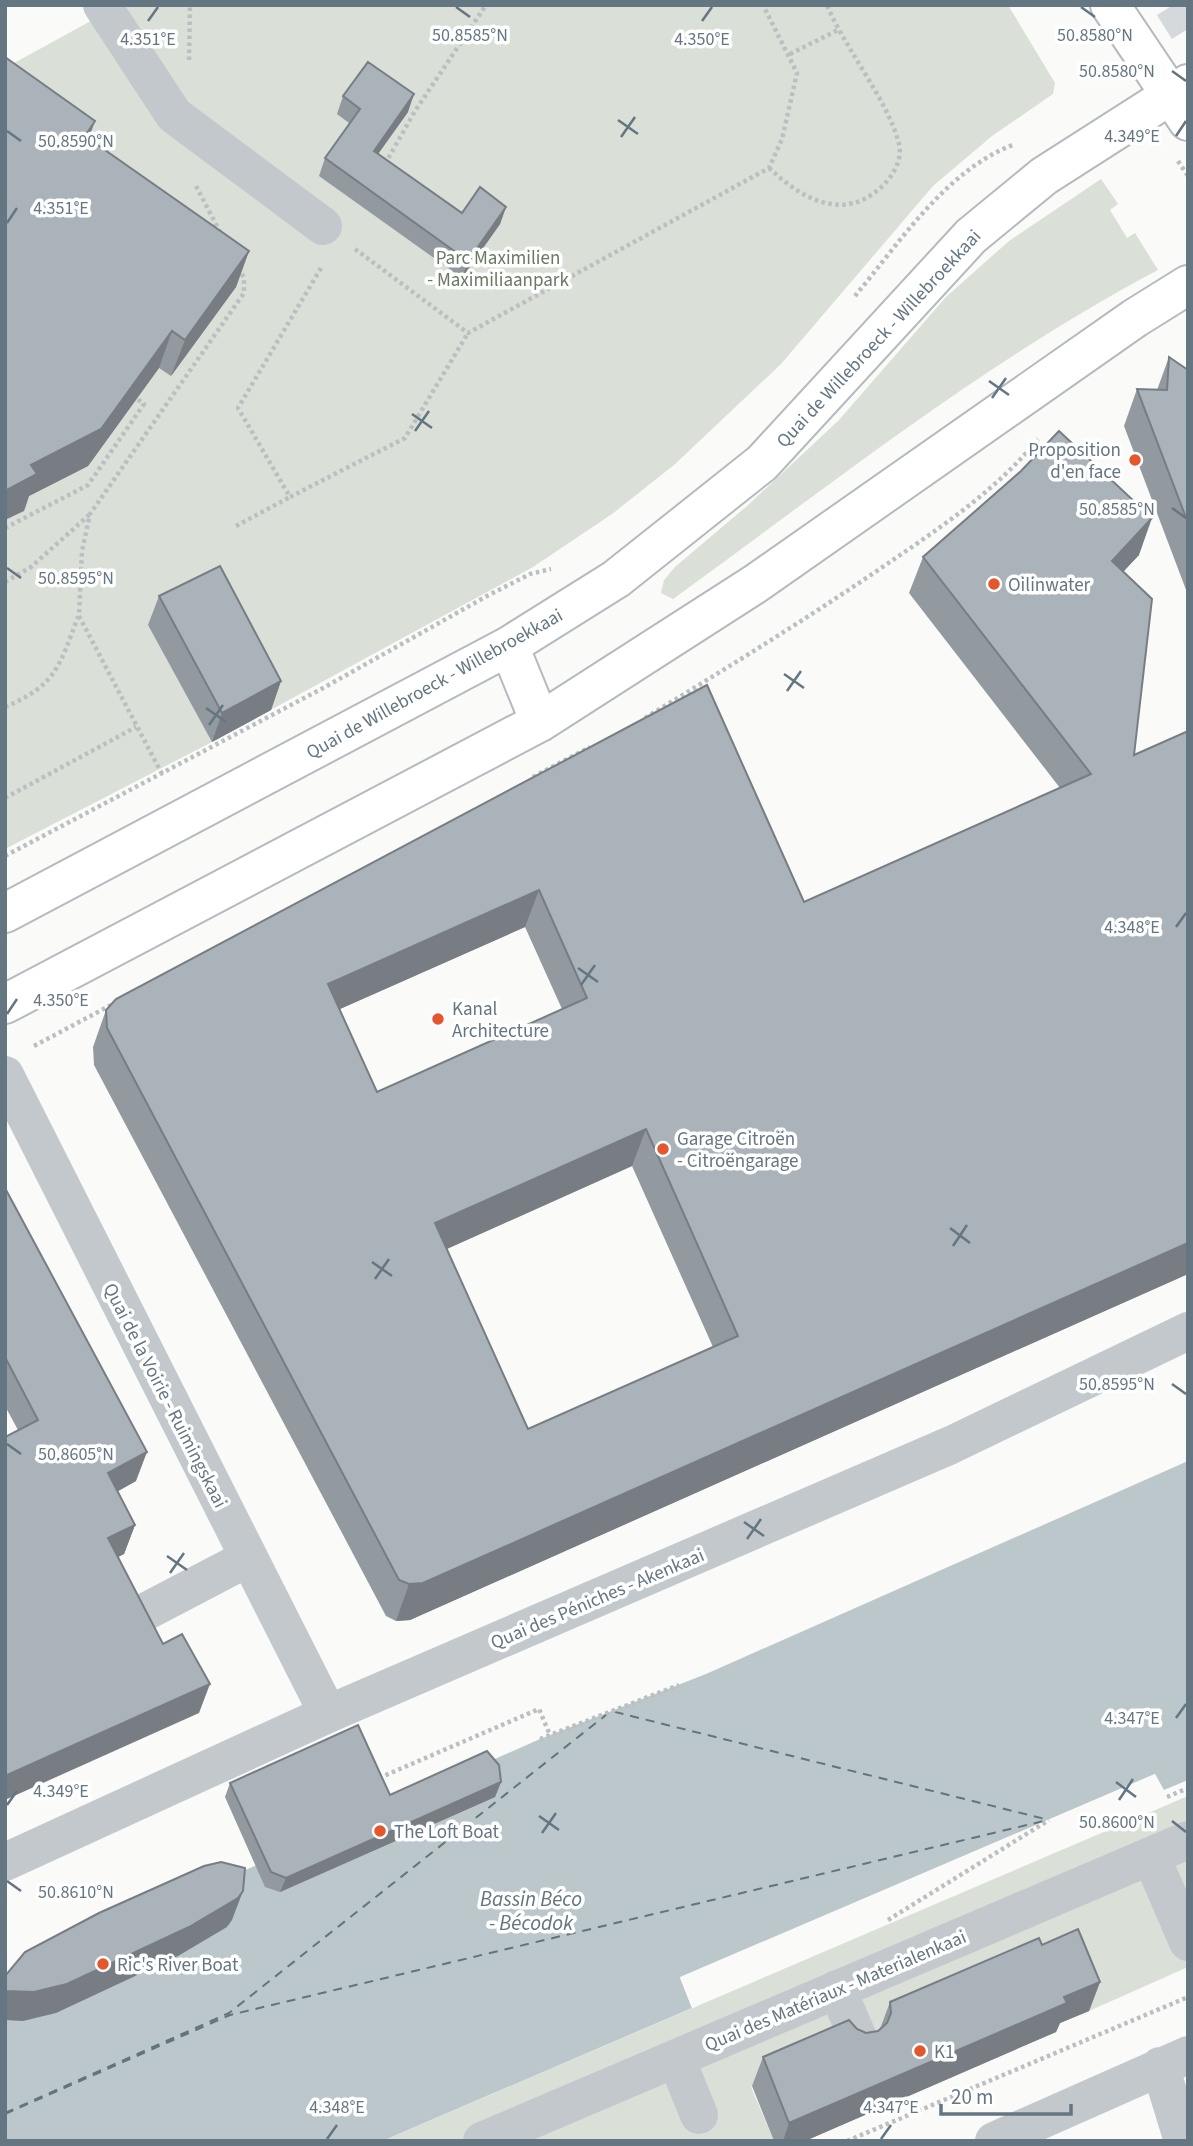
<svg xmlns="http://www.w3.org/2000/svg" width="1193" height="2146" viewBox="0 0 1193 2146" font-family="'Source Sans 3',sans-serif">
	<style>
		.green { fill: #dadfd7 }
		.water { fill: #bbc7cb }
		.pier { fill: #fafaf8 }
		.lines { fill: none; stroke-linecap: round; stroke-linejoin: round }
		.ferry { stroke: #60757c; stroke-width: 2; stroke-dasharray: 9 7; stroke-linecap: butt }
		.highway-tunnel { stroke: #d5d9db; stroke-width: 38; stroke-dasharray: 38 19; stroke-linecap: butt }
		.major-casing { stroke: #b5babe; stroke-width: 42 }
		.path { stroke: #bbbfc2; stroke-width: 4.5; stroke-dasharray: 3.5 3.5; stroke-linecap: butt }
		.minor { stroke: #c3c8cc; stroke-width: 38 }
		.major { stroke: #fff; stroke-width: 38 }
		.wall { fill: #929a9f; fill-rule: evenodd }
		.shaded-wall { fill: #777d82 }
		.building { fill: #aab3b9; stroke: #777d82; stroke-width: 2; fill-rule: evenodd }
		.ticks { fill: none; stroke: #657683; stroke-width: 2.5 }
		.poi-dot { fill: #e4572e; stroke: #fff; stroke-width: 2.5 }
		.labels { text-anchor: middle; stroke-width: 7; stroke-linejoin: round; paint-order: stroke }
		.park-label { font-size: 19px; fill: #687a64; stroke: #fff }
		.street-label { font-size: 19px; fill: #657683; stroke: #fff }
		.poi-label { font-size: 19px; fill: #657683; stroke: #fff; text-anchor: start }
		.water-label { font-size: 21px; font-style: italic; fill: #60757c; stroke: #fff }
		.ticks-label { font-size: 18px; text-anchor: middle; fill: #657683; stroke: #fff; stroke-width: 7; stroke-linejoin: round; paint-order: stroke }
	</style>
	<rect width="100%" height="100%" fill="#fafaf8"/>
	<path class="green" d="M120,5H1008L1055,83L1053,94L992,136L933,186L781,364L674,465L612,514L533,567L212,742L5,849V520L18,502L159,368L172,376L5,68Z
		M1101,179L1118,204L1110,210L1127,238L1135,233L1158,270C984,362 832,484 673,599L661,593L664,580L675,567L747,506L839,420L946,297L1009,241Z
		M1188,1796V1967L1089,2011L1067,1959L1028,1967L751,2087L774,2141H382Z"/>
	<path class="water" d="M1188,1461V1780L1164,1790L1155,1774L680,1977L692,2008L382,2141H5V1977L540,1739L706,1674Z"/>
	<path class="pier" d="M1155,1774L1165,1794L1161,1793L1154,1779L684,1979L696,2007L692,2008L680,1978Z"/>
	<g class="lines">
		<path class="ferry" d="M5,2113L229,2013L611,1711L1049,1820
			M5,2114L230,2015L1048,1820"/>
		<path class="highway-tunnel" d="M1173,5L1188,29"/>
		<g class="major-casing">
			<path id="major" d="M1110,5L1188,121
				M509,646L540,722
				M5,913L509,646L616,579L762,463L971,236L1044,176L1188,84
				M5,1004L540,722L755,584L1135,318L1188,285"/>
		</g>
		<path class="path" d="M790,54L840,29
			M189,60L190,5
			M1178,161L1188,176
			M385,164L415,111L486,5
			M769,168C792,189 821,211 854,203C877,197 905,169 899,144C888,100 845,49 827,5
			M196,186L221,234
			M355,249L468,333L769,168L782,139L797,73L763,5
			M321,268L238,408L290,497L405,438L468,333
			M855,296C900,242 947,169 1015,144
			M236,526L290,497
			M5,528L88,485L144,404L133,396
			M5,582L31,567L89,515
			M5,707C57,685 59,666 78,617
			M645,718C727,668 808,618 887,564C940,528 998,489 1038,439
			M162,774L79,616L82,551L90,514L244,293V278L240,270
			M533,777L590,747
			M5,798L136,727
			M5,856L325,687L487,596L530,574L551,569
			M34,1046L113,1004
			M540,1739L679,1685
			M379,1778L539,1709L550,1735
			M1167,1797L1188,1788
			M888,1920L1049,1820
			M847,2141L1188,1997"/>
		<path class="minor" d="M102,5L174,115L323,226
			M5,1075L328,1714
			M145,1612L248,1558
			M1151,1856L1188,1942
			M5,1862L328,1714L951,1445L1188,1331
			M837,1989L859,2040
			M676,2058L699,2115
			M1160,2066L1183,2141
			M482,2141L1188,1840
			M994,2141L1188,2055"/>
		<use href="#major" class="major"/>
	</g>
	<path class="wall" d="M343,96L408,112L378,154L462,213L506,207L500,224L462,278L319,176L325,158L349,123L337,114Z
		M89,139L249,251L236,287L171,376L159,368L88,466L29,496L24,511Z
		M1169,357L1188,370V595L1124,426L1137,389L1157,390Z
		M1139,555L1123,571L1134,755L1188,731V1274L410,1620L396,1621L386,1616L94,1065L93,1047L106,1010L707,685L804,902L1060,788L909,593L923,557ZM525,927L562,1009L377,1092L340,1009ZM632,1166L713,1347L528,1429L447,1249Z
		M159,596L281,681L271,710L212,742L148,625Z
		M5,1188L136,1481L117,1492L135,1525L124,1554L118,1557L199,1713L18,1430L5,1406Z
		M501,1782L495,1797L280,1892L265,1887L225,1797L230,1783L390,1795Z
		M1042,1945L1100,1982L1089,2011L1060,2023L1056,2032L805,2141H774L752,2086L763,2057L857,2029L866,2033L878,2031L880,2029L890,2002Z"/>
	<path class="shaded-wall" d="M414,94L408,112L368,168L374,151Z
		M95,121L82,158L85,136Z
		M506,207L500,224L462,278L468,261Z
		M249,251L236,287L171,376L185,340Z
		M172,331L159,368L88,466L29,496L24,511L5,520V491Z
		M1152,518L1139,555L1099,598L1112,561Z
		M281,681L271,710L212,742L222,713Z
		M539,890L525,927L315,1020L328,984Z
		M646,1129L632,1166L422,1260L435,1223Z
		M1188,1243V1274L410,1620L396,1621L409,1584Z
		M147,1452L136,1481L97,1502L108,1473Z
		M135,1525L124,1554L98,1567L108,1538Z
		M210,1684L199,1713L5,1800V1776Z
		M501,1782L495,1797L280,1892L286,1878Z
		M243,1891L232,1920L227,1927L178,1956L56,2013L23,2021L5,2020V1991Z
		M1100,1982L1089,2011L1060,2023L1056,2032L805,2141H783L789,2123L1064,1997Z"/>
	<path class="building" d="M5,57L95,121L85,136L249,251L185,340L172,331L101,429L31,465L37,474L5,491Z
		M368,62L414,94L374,151L462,213L480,187L506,207L468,261L325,158L360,109L343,96Z
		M1169,357L1188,370V523L1137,389L1167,390Z
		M1059,431L1152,518L1112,561L1152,599L1134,755L1188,731V1243L423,1583L409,1584L399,1580L107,1028L106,1010L116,999L707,685L804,902L1091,774L923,557L1021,471ZM539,890L587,998L377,1092L328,984ZM646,1129L738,1336L528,1429L435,1223Z
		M220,566L281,681L222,713L159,596Z
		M5,1188L147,1452L108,1473L135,1525L108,1538L163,1644L182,1634L210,1684L5,1776V1437L38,1420L5,1357Z
		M358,1725L390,1795L487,1751L499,1765L501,1782L286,1878L271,1872L230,1783Z
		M221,1862L245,1868L243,1891L238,1898L189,1927L67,1984L34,1992L5,1991V1976L25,1952L99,1913L204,1866Z
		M1078,1929L1100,1982L1064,1997L1067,2003L789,2123L763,2057L849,2020L857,2029L866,2033L878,2031L887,2023L891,2013L890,2002L1039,1938L1042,1945Z"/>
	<path class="ticks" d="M456,7L470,17M1081,7L1095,17M148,21L158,7M702,21L712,7M1172,71L1186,81M618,120L638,134M7,131L21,141M1176,136L1186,121M621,137L635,117M7,223L17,208M989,381L1009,395M992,398L1006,378M412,414L432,428M415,431L429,411M1172,508L1186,518M7,568L21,578M784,674L804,688M787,691L801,671M206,708L226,722M209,725L223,705M1176,927L1186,913M578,968L598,982M581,985L595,965M7,1014L17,999M950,1228L970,1243M953,1246L967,1225M372,1262L392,1276M375,1279L389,1259M1172,1384L1186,1394M7,1444L21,1454M744,1522L764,1536M747,1539L761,1519M167,1556L187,1570M170,1573L184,1553M1176,1718L1186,1704M1116,1782L1136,1797M1119,1800L1133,1779M7,1805L17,1791M539,1816L559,1830M1172,1821L1186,1832M542,1833L556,1813M7,1881L21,1891M327,2139L337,2125M881,2139L891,2125"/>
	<g class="poi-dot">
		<circle cx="1135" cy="460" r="7"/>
		<circle cx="994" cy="584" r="7"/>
		<circle cx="438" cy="1019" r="7"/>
		<circle cx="663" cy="1149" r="7"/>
		<circle cx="380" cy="1831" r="7"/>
		<circle cx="103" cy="1964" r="7"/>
		<circle cx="920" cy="2051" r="7"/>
	</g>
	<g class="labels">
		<g class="park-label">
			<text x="498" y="264">Parc Maximilien<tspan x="498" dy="22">- Maximiliaanpark</tspan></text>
		</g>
		<g class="street-label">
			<text transform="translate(878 338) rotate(-47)" y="7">Quai de Willebroeck - Willebroekkaai</text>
			<text transform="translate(434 683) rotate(-29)" y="7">Quai de Willebroeck - Willebroekkaai</text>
			<text transform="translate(166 1395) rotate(63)" y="7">Quai de la Voirie - Ruimingskaai</text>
			<text transform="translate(597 1598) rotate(-23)" y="7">Quai des Péniches - Akenkaai</text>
			<text transform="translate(835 1990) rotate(-23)" y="7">Quai des Matériaux - Materialenkaai</text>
		</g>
		<g class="poi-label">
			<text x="1121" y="456" text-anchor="end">Proposition<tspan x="1121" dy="22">d'en face</tspan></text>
			<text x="1008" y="591">Oilinwater</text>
			<text x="452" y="1015">Kanal<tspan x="452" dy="22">Architecture</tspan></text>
			<text x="677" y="1145">Garage Citroën<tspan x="677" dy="22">- Citroëngarage</tspan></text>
			<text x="394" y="1838">The Loft Boat</text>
			<text x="117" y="1971">Ric's River Boat</text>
			<text x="934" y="2058">K1</text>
		</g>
		<g class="water-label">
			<text x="531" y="1906">Bassin Béco<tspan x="531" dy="24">- Bécodok</tspan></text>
		</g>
	</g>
	<g class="ticks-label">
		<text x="1095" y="41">50.8580°N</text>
		<text x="470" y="41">50.8585°N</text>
		<text x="148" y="45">4.351°E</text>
		<text x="702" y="45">4.350°E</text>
		<text x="1117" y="77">50.8580°N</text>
		<text x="1132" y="142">4.349°E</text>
		<text x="76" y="147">50.8590°N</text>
		<text x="61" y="214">4.351°E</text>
		<text x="1117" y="515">50.8585°N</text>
		<text x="76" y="584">50.8595°N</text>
		<text x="1132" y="933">4.348°E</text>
		<text x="61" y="1006">4.350°E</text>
		<text x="1117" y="1390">50.8595°N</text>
		<text x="76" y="1460">50.8605°N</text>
		<text x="1132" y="1724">4.347°E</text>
		<text x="61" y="1797">4.349°E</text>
		<text x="1117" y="1828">50.8600°N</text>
		<text x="76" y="1898">50.8610°N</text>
		<text x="337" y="2113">4.348°E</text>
		<text x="891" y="2113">4.347°E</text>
	</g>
	<rect width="1193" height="2146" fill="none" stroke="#657683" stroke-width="14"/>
	<path d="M941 2104v10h130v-10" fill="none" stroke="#657683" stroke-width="3.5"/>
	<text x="951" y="2104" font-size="21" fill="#657683" stroke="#ffffff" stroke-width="5" paint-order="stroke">20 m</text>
</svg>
